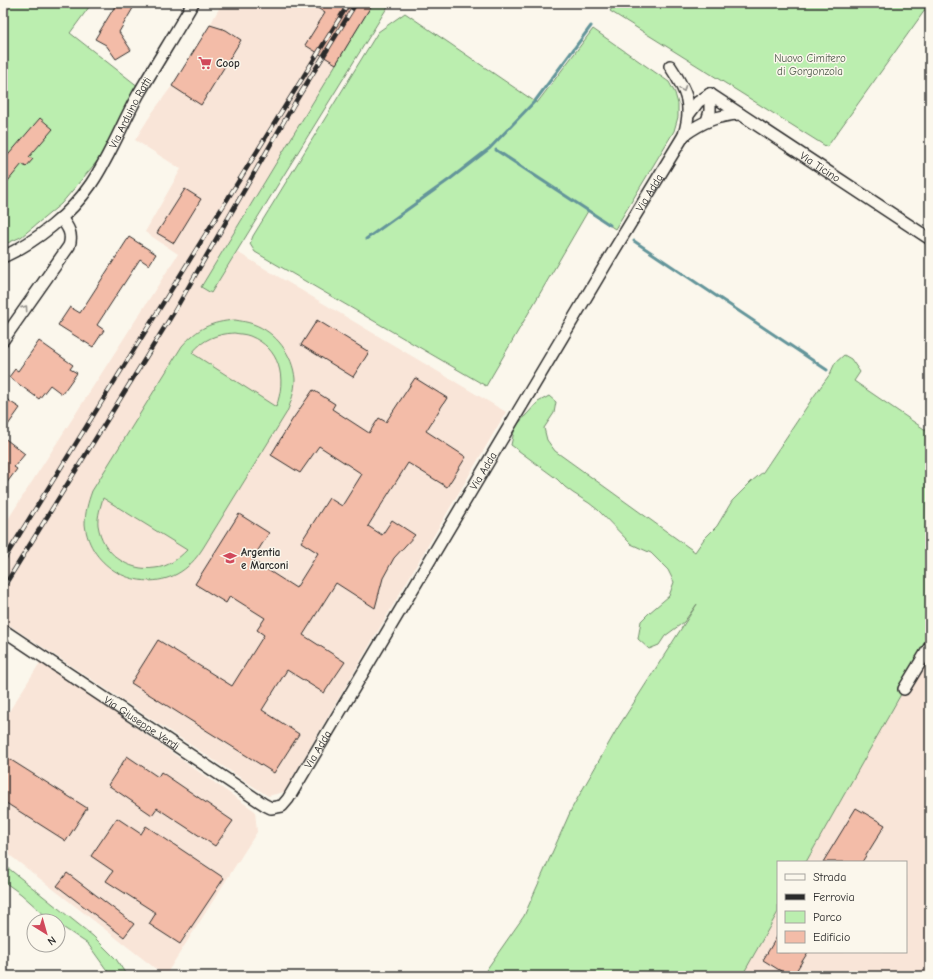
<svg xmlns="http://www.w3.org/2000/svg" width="933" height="979" viewBox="0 0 933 979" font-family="'Comic Neue',sans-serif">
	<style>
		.built { fill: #f9e5d8 }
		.green { fill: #bbeeaf; stroke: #738c6d; fill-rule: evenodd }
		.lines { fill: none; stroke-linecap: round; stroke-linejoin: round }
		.stream { stroke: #64959a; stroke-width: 3 }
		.building { fill: #f3bca8; stroke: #2b2b2b }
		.street-casing { stroke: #2b2b2b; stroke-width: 14 }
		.street { stroke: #fbf7ec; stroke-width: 11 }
		.rail-casing { stroke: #2b2b2b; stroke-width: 4.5 }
		.rail { stroke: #fbf7ec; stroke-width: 3; stroke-dasharray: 9; stroke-linecap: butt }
		.oneway { stroke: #93918c }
		.labels { text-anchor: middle; stroke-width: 3; stroke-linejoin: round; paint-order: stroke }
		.park-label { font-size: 11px; fill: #4f5c4c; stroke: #fbf7ec }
		.poi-label { font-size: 11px; font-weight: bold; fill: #2b2b2b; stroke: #fbf7ec; text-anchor: start }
		.street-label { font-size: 11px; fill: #2b2b2b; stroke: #fbf7ec }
	</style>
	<rect width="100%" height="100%" fill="#fbf7ec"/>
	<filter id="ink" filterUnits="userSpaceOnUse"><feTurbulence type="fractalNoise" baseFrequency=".025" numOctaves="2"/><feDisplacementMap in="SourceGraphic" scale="8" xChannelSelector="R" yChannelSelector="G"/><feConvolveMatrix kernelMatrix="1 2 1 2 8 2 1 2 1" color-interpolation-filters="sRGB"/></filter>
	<g filter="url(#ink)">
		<path class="built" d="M222,3H285L287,4L288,3H373L201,287L211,293L237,252L506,412L284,792L268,796L3,621V527L178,254L145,232L181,169L135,140L152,113L172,86L210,25Z
			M930,643V976H742L778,912V952H906V862H806Z
			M41,661L255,811L257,832L165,976L3,850V721Z"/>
		<path class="green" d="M3,3H92L70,33L139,87L99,159L61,204L21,237L3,245Z
			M373,3H390L211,293L201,287Z
			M615,3H930L827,147L610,11Z
			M405,13L537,103L593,29L669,82L675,93L678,104V117L674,131L615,229L588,211L486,386L255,252L250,244L253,236L378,32Z
			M235,320C241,321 248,322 253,324C276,332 293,355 295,379C295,391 291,402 287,412L203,548C196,559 188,568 177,574C139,594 89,568 85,524C85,513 88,502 92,491L182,346C198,328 211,322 235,320ZM234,333C239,334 245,334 250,336C280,348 287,378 276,407L192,353C203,339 217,334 234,333ZM103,498L187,550C178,559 168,567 155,568C128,572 102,553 98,525C97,517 101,505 103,498Z
			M844,355L851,359L860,372L854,381L930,433V643L806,862H778V912L742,976H482L524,916L572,808L617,729L697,604L684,622L665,636L659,645L649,649L638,639L641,621L649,613L669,596L674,582L668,570L651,553L631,544L598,510L589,503L573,493L565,487L557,479L511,445L515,427L538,402L549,396L556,402L554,413L544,428L547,440L555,451L695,552L704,539L717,526L732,501L752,481L763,472L814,396L830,374L835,363Z
			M3,864L93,936L116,959L127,976H111L88,944L58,924V921H53L48,918L21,894L3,881Z"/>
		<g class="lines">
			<path class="stream" d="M496,150L610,225
				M366,239L450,179L490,148L535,101L591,26
				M634,241L827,370"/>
		</g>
		<path class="building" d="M117,3H136L119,32L131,50L116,59L106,45L95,39Z
			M310,3H373L336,64L305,45L325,13Z
			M210,25L226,30L241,40L201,105L172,86Z
			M40,118L53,129L29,157L33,159L26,167L22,164L3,187V161Z
			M185,189L201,199L174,243L157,233Z
			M129,237L156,254L149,265L140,259L97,325L104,330L93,347L58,325L70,307L80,313Z
			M317,320L369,352L353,377L301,345Z
			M39,341L73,365L70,369L77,373L62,394L50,385L39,399L9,377L15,369L18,371Z
			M415,378L447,398L426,431L466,457L447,487L408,463L368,526L382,535L392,520L415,535L394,558L383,578L375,608L336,583L303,635L345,662L324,693L287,670L262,710L299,734L274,773L131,683L158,640L232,686L264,635L257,630L265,618L230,596L226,603L195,584L239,514L269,533L252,560L296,588L318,553L301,542L329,498L342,506L362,474L319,446L300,473L271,455L292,420L313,390L335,404L332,409L369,433L379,418L386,422Z
			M3,397L20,408L3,432Z
			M3,437L25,454L14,467L17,469L3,488Z
			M3,755L87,808L66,841L3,801Z
			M127,756L158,777L161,772L233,821L215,846L157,808L152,815L108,785Z
			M856,808L885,825L862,862H823Z
			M117,818L141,834L146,826L224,878L180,944L149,924L156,913L106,881L113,871L91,856Z
			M67,873L134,924L124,937L57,886Z
			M778,935V952H808L793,976H789L763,960Z"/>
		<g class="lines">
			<g class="street-casing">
				<g id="street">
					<path id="s1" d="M710,94L930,239"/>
					<path d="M689,114L698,102L710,94"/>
					<path d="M707,121L710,111V94"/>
					<path d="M684,135C702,122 718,115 740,114"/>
					<path id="s2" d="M3,257C37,241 70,215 91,184C110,156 122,124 138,95C156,64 175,34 193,3"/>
					<path d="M3,340L69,246C73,234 68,227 61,218"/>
					<path id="s3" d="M3,630L265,805L271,808L282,806L288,799L610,257L684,135C693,105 687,92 670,66"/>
					<path d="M904,689L930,646"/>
				</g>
			</g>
			<use href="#street" class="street"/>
			<g class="rail-casing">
				<path id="rail" d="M3,561L349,3
					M3,588L174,312L294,104L356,3"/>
			</g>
			<use href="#rail" class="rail"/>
		</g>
		<defs><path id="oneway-chevron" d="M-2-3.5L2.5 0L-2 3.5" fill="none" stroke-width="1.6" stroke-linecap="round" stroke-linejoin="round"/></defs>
		<g class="oneway">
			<use href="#oneway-chevron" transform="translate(683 89) rotate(66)"/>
			<use href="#oneway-chevron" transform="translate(25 308) rotate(-55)"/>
		</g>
	</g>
	<defs>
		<g id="supermarket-bare" transform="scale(1.08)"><path d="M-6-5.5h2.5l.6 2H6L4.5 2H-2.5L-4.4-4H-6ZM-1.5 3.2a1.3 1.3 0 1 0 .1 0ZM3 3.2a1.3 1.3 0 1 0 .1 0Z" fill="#d1495b" stroke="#fbf7ec" stroke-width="2.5" paint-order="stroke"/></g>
		<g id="school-bare" transform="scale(1.08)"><path d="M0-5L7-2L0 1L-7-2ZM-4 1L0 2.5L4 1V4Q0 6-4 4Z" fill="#d1495b" stroke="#fbf7ec" stroke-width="2.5" paint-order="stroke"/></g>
	</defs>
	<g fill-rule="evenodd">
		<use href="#supermarket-bare" x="205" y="63"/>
		<use href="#school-bare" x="230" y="558"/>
	</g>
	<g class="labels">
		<g class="park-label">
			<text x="810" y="62">Nuovo Cimitero<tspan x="810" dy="13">di Gorgonzola</tspan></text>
		</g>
		<g class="poi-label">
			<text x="216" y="67">Coop</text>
			<text x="241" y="556">Argentia<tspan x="241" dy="13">e Marconi</tspan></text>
		</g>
		<g class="street-label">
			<text dy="4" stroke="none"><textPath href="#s2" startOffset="197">Via Arduino Ratti</textPath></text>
			<text dy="4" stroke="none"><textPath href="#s1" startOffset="132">Via Ticino</textPath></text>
			<text dy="4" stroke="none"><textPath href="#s3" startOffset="1048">Via Adda</textPath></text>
			<text dy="4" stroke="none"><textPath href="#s3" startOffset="724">Via Adda</textPath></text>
			<text dy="4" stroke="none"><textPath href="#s3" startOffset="167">Via Giuseppe Verdi</textPath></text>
			<text dy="4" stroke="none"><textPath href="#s3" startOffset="400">Via Adda</textPath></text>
		</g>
	</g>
	<rect width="933" height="979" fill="none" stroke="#fbf7ec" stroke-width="16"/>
	<rect x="8" y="8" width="917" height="963" fill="none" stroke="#2b2b2b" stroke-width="1.5" filter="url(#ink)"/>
	<rect x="777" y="861" width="130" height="92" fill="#fbf7ec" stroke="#a8a59f"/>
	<rect x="785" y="874" width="20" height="6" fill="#fbf7ec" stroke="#a8a59f"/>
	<text x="813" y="881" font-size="12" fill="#2b2b2b">Strada</text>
	<rect x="785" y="894" width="20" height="6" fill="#2b2b2b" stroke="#a8a59f"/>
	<text x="813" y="901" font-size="12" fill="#2b2b2b">Ferrovia</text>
	<rect x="785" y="911" width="20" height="12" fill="#bbeeaf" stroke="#a8a59f"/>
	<text x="813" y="921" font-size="12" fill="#2b2b2b">Parco</text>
	<rect x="785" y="931" width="20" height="12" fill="#f3bca8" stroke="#a8a59f"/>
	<text x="813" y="941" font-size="12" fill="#2b2b2b">Edificio</text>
	<g transform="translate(46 933) rotate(143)"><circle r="19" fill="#fbf7ec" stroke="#a8a59f"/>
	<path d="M0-3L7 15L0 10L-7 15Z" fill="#d1495b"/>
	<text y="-6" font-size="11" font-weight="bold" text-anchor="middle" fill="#2b2b2b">N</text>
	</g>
</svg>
